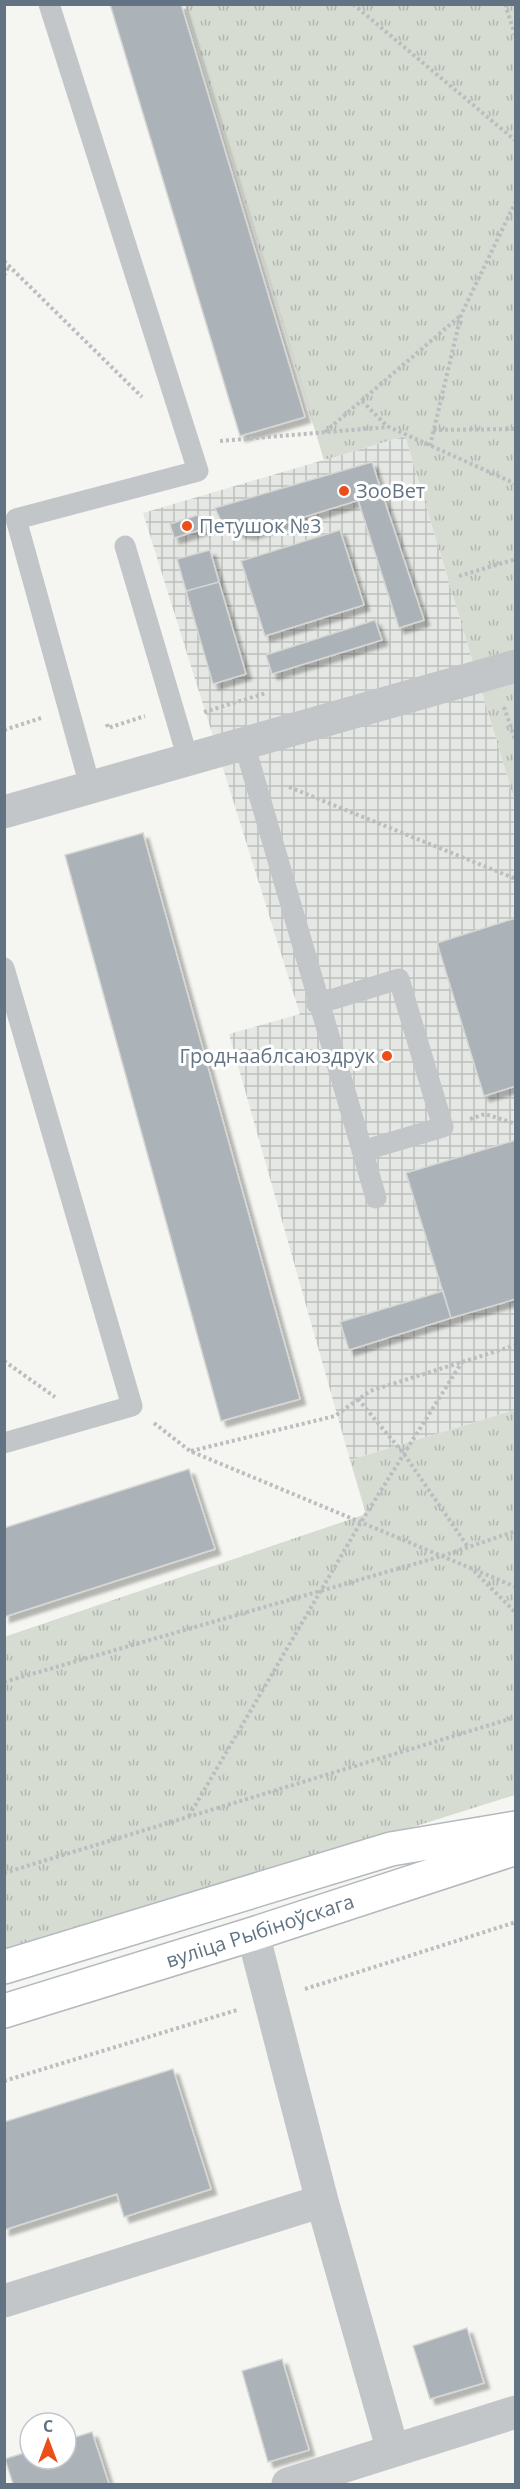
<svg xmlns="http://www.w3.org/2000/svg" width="520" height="2489" viewBox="0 0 520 2489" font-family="'Open Sans',sans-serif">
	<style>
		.industrial { fill: url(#industrial-grid) }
		.grass { fill: url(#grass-tufts) }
		.building { fill: #abb3b8; stroke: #d6d6d4; stroke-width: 1.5; filter: url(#shadow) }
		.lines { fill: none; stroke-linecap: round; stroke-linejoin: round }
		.secondary-casing { stroke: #b4b9be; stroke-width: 36 }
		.path { stroke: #bbbec0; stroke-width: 4; stroke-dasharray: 3 3; stroke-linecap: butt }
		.lane { stroke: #c2c6c9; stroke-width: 21 }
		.street { stroke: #c2c6c9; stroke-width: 33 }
		.secondary { stroke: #fff; stroke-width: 33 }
		.poi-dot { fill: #ec4e1a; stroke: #fff; stroke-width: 2 }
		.labels { text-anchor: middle; stroke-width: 6; stroke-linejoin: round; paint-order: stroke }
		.poi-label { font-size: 20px; fill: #627484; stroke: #fff; text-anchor: start }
		.street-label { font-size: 20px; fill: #627484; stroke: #fff }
	</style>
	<defs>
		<pattern id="industrial-grid" width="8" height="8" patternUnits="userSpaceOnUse" patternTransform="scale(1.5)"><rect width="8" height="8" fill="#e5e7e4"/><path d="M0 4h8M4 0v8" fill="none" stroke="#bdc0be"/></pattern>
		<pattern id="grass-tufts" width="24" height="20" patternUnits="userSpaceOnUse" patternTransform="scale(1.5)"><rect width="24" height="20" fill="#d6dcd2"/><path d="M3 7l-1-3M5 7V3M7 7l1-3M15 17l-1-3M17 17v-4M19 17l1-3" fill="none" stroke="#b1b7b0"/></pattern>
		<filter id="shadow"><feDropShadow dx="5.5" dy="5.5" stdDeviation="1.5" flood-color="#0004"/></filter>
	</defs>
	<rect width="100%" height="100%" fill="#f5f5f1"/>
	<path class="industrial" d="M405,436L515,802V1410L350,1460L229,1034L300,1014L143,513Z"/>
	<path class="grass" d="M185,5H515V802L405,436L324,460Z
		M515,1410V1795L5,1955L4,1637L366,1514L350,1460Z"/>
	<path class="building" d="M110,4H181L305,417L240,436Z
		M372,462L382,493L249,534L224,528L215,508Z
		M382,493L424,620L399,628L358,500Z
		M198,515L203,529L174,538L170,524Z
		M340,530L364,605L265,636L241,561Z
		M210,550L219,582L186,591L177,559Z
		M219,582L246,674L213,684L186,591Z
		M375,620L382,640L272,674L266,655Z
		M143,833L300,1399L221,1421L65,855Z
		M516,918V1086L484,1096L437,943Z
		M516,1140V1299L451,1318L406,1173Z
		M443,1291L451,1318L349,1350L340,1322Z
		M189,1469L215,1549L4,1617V1528Z
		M173,2069L211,2189L124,2217L117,2194L4,2230V2122Z
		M467,2328L484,2383L430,2399L413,2346Z
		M282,2359L309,2450L268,2462L242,2371Z
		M92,2432L109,2484H13L5,2459L30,2451V2459H66V2440Z"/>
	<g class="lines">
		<g class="secondary-casing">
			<path id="secondary" d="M4,1967L391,1849L516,1828
				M4,2011L253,1934L516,1848"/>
		</g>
		<path class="path" d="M353,4L516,141
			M505,4L516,38
			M4,261L142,397
			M4,276L9,265
			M362,401L388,427
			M433,430L516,429
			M325,432L460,316
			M220,441L389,427L516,484
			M430,446L461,315L516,201
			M459,576L516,559
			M504,707L516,742
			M204,712L266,693
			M107,724L108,728L145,716
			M4,730L41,718
			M289,787L516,879
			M470,1119L485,1114L516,1124
			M4,1361L55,1397
			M358,1399L404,1454L468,1547
			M154,1423L190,1451L516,1587
			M191,1451L335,1416L370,1391L516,1345
			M474,1571L516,1613
			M4,1682L442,1556L516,1531
			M189,1816L361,1522L462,1362
			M4,1873L516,1717
			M305,1989L516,1922
			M4,2081L237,2010"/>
		<path class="lane" d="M49,4L198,471L16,519L90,786
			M125,546L188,759
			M244,743L376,1198
			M4,968L132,1406L4,1443
			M317,1004L399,979L443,1127L362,1151"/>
		<path class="street" d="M4,812L516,666
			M253,1934L322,2201L393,2451
			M4,2301L322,2201
			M288,2484L516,2412"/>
		<use href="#secondary" class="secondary"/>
	</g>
	<g class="poi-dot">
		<circle cx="344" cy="491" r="6"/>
		<circle cx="187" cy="526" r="6"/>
		<circle cx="387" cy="1056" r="6"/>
	</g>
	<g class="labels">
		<g class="poi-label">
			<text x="356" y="498">ЗооВет</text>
			<text x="199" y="533">Петушок №3</text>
			<text x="375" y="1063" text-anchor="end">Гроднааблсаюздрук</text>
		</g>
		<g class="street-label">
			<text transform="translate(260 1931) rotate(-18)" y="7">вуліца Рыбіноўскага</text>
		</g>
	</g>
	<rect width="520" height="2489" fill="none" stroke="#627484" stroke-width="12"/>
	<g transform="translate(48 2441)"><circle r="28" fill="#ffffff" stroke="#c0c7ce" stroke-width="1.5"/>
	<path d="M0-4.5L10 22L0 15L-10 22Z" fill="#ec4e1a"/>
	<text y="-9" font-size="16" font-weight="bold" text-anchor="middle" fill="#627484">С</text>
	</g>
</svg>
